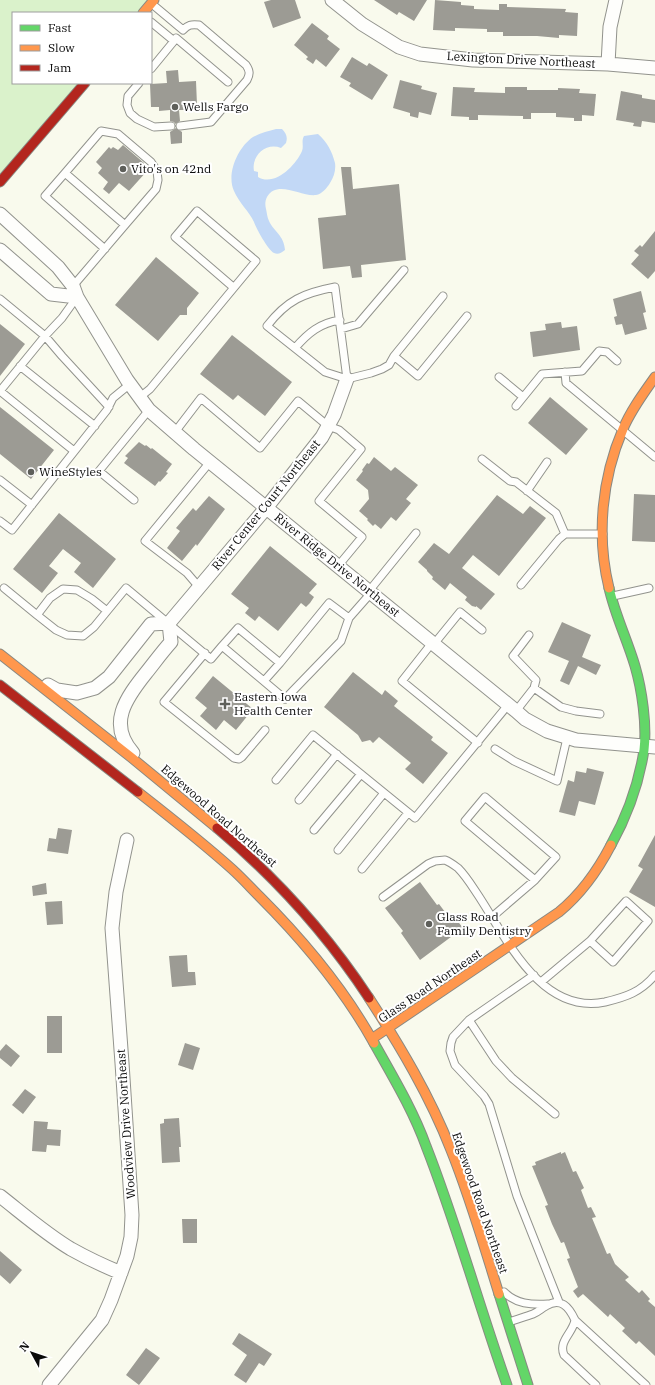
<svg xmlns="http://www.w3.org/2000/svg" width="655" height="1385" viewBox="0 0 655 1385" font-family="'IBM Plex Serif',serif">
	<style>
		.green { fill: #daf2cb }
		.water { fill: #c2d8f6 }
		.building { fill: #9c9b94 }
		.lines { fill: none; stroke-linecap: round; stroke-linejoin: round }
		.lane-casing { stroke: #92938d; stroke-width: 9 }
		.street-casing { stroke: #92938d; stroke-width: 15 }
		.fast-casing { stroke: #898983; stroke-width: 11 }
		.slow-casing { stroke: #898983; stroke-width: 11 }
		.jam-casing { stroke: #898983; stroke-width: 11 }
		.lane { stroke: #fefefc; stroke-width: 7 }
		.street { stroke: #fefefc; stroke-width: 13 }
		.fast { stroke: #63d668; stroke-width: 9 }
		.slow { stroke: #ff974d; stroke-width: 9 }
		.jam { stroke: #b3261e; stroke-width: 9 }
		.poi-dot { fill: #5e5f5a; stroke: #fff; stroke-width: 1.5 }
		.labels { text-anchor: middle; stroke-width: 4; stroke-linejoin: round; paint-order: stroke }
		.street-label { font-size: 12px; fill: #0b0b0b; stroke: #fff }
		.poi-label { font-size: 12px; fill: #0b0b0b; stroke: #fff; text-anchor: start }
	</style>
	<rect width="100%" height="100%" fill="#f9faed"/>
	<path class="green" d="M0,0H154L143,13H13V83H85L0,182Z"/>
	<path class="water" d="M276,129H282C286,133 288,137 286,143L281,148C266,142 251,156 254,171L258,172V177C275,187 296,165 302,151C304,146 301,141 304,136L318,134C327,142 332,151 335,163C336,170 334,177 330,183C327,188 322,194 316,195C301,197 277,179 267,197C265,201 265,205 266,209C267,213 267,217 269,221C274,232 284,235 285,250C281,253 278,255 274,253C268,250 256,228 254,222C249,211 239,203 234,191C226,174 238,147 253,137C260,133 269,131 276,129Z"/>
	<path class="building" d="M271,0H295L301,18L273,28L264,2Z
		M374,0H427L414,21L399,12L397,15Z
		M435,0L461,2V5L474,6V9L499,10V4H507V7L566,9L565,12L578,13L577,36L559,35V38L537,36H503V32H487V29L455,28V31L433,30Z
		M312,23L329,36L327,39L340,49L326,67L316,59L313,64L306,59L308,57L294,45Z
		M352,57L367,66L369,63L388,75L372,100L349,86L351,83L340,77Z
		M178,70L179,82L196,81L197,105L190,106L191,110H179L180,121L175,124L174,122L170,121V110L159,111V107H151L150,84L167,83L166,71Z
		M400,80L422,86L421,89L437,93L431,115L419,112L418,118L410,116V113L393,108Z
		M453,87L475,88L474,92L505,93V87H527V90H558V88L580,89L579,93L596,94L594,116L582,115V121H574V118L556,117V113H531V119H523V116L478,115V120H469V117L451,116Z
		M621,91L642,95V98L655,100V123L642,121L641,127L633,126L634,123L616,120Z
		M176,128L182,132V143L171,144L170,132Z
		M123,145L144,163L143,165L145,166L144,168L147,171L129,191L119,183L109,194L103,189L108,182L98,173L102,168L96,162L109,147L111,149L113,147L118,150Z
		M341,167H351L353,189L399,184L406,260L361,265L362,277L352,278L350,266L323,269L318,218L346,215Z
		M655,231V271L648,279L631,264L639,255L634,251L640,245L642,247Z
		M156,257L199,293L187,308V315H180L158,341L115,305Z
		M641,291L646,312L643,313L647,329L625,335L622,324L616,325L614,317L617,316L613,299Z
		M561,322L562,328L577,326L580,350L533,357L530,332L546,330L545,324Z
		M0,324L25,344L0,376Z
		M232,335L292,382L265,416L238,395L233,400L200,374Z
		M550,397L588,429L566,455L528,423Z
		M0,407L54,450L31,479L0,454Z
		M139,442L145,446L146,445L151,449L152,448L172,464L166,472L168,473L160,482L159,481L155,486L124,463L128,458L125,456Z
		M374,457L391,471L395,467L418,485L406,499L411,503L396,521L391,517L381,529L375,524L373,526L367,520L368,519L359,511L369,499L368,490L356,480L363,471L362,470L367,463L369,464Z
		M634,494L655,495V542L632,541Z
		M497,495L523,514L530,506L546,518L499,576L473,555L462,568L495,594L481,610L476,606V607L472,606L465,600L467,597L450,583L445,590L432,579L433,577L427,571V570L418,562L434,543L449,554Z
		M209,496L225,509L197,546L196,544L182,561L167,548L180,531L176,528L193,508L196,511Z
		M59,513L116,559L93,588L74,572L81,563L63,549L49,566L58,573L42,593L13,569Z
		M270,546L317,584L309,593L314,597L310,603L306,607L301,603L278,631L259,616L255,621L245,613L249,608L231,594Z
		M562,622L591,635L582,657L601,665L596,675L578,666L569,685L560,681L569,661L548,652Z
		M353,672L382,695L385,690L398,701L394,706L433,737L431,740L448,753L423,784L405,769L411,763L379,737L373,743L370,740L362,742L358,735L324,707Z
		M213,676L253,709L236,730L224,720L216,730L200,716L207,708L195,698Z
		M587,768L604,772L595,805L579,801L575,816L559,812L568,780L574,782L576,771L586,773Z
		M58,828L72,830L68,854L47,851L49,838L56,839Z
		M655,835V907L629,892L643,869L638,866Z
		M420,882L437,905L439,904L451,920L452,914L463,928L420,960L401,933L403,931L385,908Z
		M46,883L47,894L33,896L32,886Z
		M62,901L63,924L47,925L45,902Z
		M187,955L188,972H195L196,985L172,987L169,956Z
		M47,1016H62V1053H47Z
		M185,1043L200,1048L193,1070L178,1065Z
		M6,1044L20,1056L11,1067L0,1058V1051Z
		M25,1089L36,1097L23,1114L12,1105Z
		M179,1118L181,1147H179L180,1162L162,1163L160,1124L164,1123V1119Z
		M34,1121L48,1122L47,1129L61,1130L60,1146L47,1145L46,1152L32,1151Z
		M561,1152V1154L565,1152L573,1172L576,1171L584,1188L581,1190L588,1208L591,1207L596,1217L592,1218L607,1254L610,1253L615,1264L629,1277L625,1280L639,1293L642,1290L650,1299L648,1301L655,1307V1356L639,1341L636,1344L622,1331L625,1328L610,1314L608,1317L583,1294L578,1298L573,1291L578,1287L567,1259L570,1258L564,1242L561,1243L552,1224L545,1206L548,1205L532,1166L536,1165L535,1162Z
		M182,1219H197V1243H183Z
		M0,1251L22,1270L10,1284L0,1275Z
		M239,1333L272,1354L264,1366L259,1363L246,1383L234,1375L247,1355L232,1344Z
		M146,1348L160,1358L139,1385L126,1375Z"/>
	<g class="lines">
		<g class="lane-casing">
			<path id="lane" d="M152,4L183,30C188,25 191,24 199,25L246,65C250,71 250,74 247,80L211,122L180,126
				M151,22L174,41L151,69
				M176,38L228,82
				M139,83L128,96L127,105L130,113L137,119L154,127L171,126
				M65,173L101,131L118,134L151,162L157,171L158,180L156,189L125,225
				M73,286L125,225L65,173L45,196L105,249
				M443,296L394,356L418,376L467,316
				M0,299L45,336L62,356L109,407
				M341,329L358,324L404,270
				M295,348C308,333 320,323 340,320
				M20,366L95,426
				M565,372L566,383L655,457
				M499,377L523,397
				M347,379L335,287C304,293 287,300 267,326L325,372L347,379L371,373L382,369L389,365L394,356
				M140,397L150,389L256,261L197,211L175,237L233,287
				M516,406L542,374L582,371L599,351L607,352L617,361
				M175,432L201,398L260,448L298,401L328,426L339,430L361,449L319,501L362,537L338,566
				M74,451L0,391L45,336L62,318L77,297
				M482,459L510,481L516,482L556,513L565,534
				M0,480L32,505
				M527,491L547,462
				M134,500L99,471L149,410
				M0,521L12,530L107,410L113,398L130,384
				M521,585L559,539L565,534H603
				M199,587L187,573L145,541L210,462
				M4,588L37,615
				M369,591L416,533
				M613,596L649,588
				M107,611L92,599L77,590L63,589L50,598L37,615L56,630L67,635L83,636L94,627L126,588L211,659L222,646
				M529,635L513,656L536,680L534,688
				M432,643L402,681L478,743
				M434,644L460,612L482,630
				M205,653L164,702L234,758L239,759L242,757L265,730
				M280,663L329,603L349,618
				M264,681L280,663L238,628L222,646L285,699L341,641L349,618L371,593
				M516,711L534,688L561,707L576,711L600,714
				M495,749L514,761L557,781L567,738
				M276,780L313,735L415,818L508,705
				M299,800L337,754
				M314,830L361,774
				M338,850L384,793
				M362,869L408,813
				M383,897L428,864L435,861L445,860C450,862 454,865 458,868C466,876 472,886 478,895C507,939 541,1015 605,1002C626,997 641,992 655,975
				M492,917L535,880L556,857L485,797L465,821L535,880
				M534,975L469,1020L453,1037L451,1043L450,1051L455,1065L484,1096L489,1104L517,1196L559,1302
				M541,982L590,941L626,901L648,921L613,962L590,941
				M469,1020L496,1061L512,1078L555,1114
				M504,1292C516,1304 531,1305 548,1304
				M575,1320C573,1333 558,1341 564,1355L596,1385
				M509,1322C517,1319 525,1317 533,1314C538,1312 542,1308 546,1306C561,1297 569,1307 575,1320L646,1385"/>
		</g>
		<g class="street-casing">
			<path id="street" d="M332,0L362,24L399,47L420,54L473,60L608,64L655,68
				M608,64L610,27L616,0
				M0,214L58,267L73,286L77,297L127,380L149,410L194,449L516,711L525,719L547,731L576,740L655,747
				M0,250L51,294L77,297
				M48,685L57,690L77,693L95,688L109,677L151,624L169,623L266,508L322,437L334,415L347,379
				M133,753C107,724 126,698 146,673C154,663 162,652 171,642L169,623
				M0,1196C23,1214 46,1234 71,1249C87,1258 104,1266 121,1273
				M49,1385L102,1320L111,1300L127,1256L131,1237L132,1215L122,1063L112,928L116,892L127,840"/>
		</g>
		<g class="fast-casing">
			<path id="fast" d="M609,588C615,615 627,639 635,666C642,690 647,725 644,750C639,783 627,816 611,845
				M374,1043C393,1077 413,1110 426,1146C457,1225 479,1306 507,1385
				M499,1294L528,1385"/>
		</g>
		<g class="slow-casing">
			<path id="slow" d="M143,13L154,0
				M609,588C596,535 602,478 623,429C631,410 643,394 655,377
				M0,654L132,758L217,828
				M138,792C170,817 202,842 232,869C242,878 251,888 260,897C304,941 344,989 374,1043
				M369,998C400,1046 430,1096 451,1150C470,1197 484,1246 499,1294
				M376,1036L559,912C581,894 598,870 611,845"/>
		</g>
		<g class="jam-casing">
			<path id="jam" d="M0,182L85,83
				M0,685L138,792
				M217,828C275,877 327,934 369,998"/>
		</g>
		<use href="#lane" class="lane"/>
		<use href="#street" class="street"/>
		<use href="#fast" class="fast"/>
		<use href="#slow" class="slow"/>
		<use href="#jam" class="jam"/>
	</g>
	<g class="poi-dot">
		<circle cx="175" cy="107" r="4"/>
		<circle cx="123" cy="169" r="4"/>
		<circle cx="31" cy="472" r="4"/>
		<path d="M223 698h4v4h4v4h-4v4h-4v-4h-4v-4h4z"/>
		<circle cx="429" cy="924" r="4"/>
	</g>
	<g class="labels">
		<g class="street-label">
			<text transform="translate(521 60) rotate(3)" y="4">Lexington Drive Northeast</text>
			<text transform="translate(266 505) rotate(-51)" y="4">River Center Court Northeast</text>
			<text transform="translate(337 565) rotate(39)" y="4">River Ridge Drive Northeast</text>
			<text transform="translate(219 816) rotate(41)" y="4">Edgewood Road Northeast</text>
			<text transform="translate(430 986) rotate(-34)" y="4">Glass Road Northeast</text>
			<text transform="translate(126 1124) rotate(-94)" y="4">Woodview Drive Northeast</text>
			<text transform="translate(480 1203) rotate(71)" y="4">Edgewood Road Northeast</text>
		</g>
		<g class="poi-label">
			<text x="183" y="111">Wells Fargo</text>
			<text x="131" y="173">Vito's on 42nd</text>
			<text x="39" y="476">WineStyles</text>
			<text x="234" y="701">Eastern Iowa<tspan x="234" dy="14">Health Center</tspan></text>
			<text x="437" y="921">Glass Road<tspan x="437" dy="14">Family Dentistry</tspan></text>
		</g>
	</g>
	<rect x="12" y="12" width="140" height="72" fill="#ffffff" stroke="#9d9d9d"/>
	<rect x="20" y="25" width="20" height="6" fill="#63d668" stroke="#9d9d9d"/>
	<text x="48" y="32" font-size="12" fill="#0b0b0b">Fast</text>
	<rect x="20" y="45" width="20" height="6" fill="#ff974d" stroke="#9d9d9d"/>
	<text x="48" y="52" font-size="12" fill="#0b0b0b">Slow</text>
	<rect x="20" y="65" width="20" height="6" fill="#b3261e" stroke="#9d9d9d"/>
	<text x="48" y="72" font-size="12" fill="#0b0b0b">Jam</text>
	<g transform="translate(32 1353) rotate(310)" stroke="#ffffff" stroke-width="3" paint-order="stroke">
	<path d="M0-3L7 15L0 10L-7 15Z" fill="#0b0b0b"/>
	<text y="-6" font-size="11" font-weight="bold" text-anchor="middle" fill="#0b0b0b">N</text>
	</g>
</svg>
